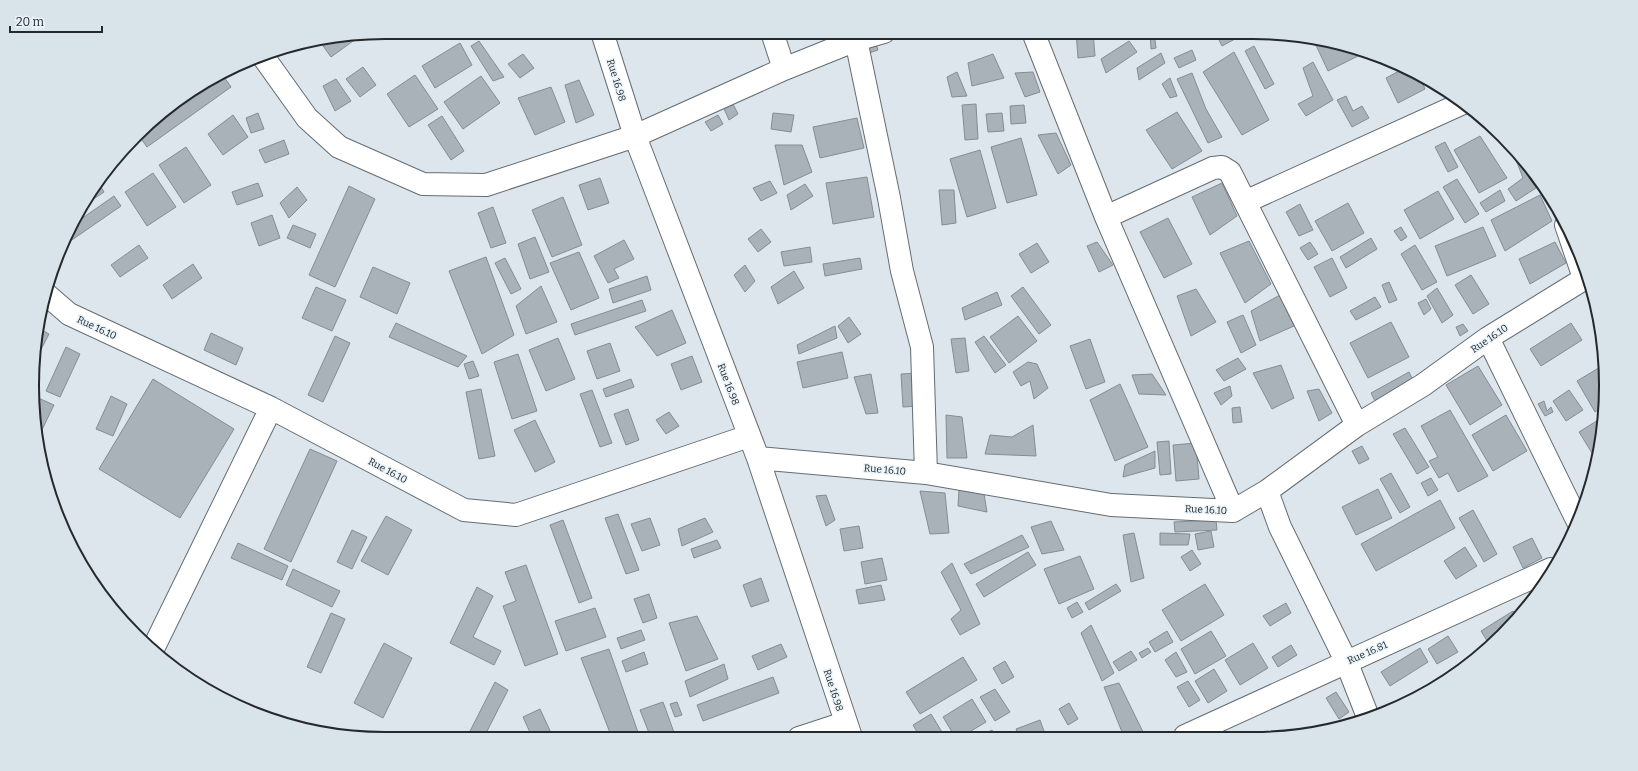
<svg xmlns="http://www.w3.org/2000/svg" width="1638" height="771" viewBox="0 0 1638 771" font-family="Bitter,serif">
	<style>
		.building { fill: #a8b2b8; stroke: #838d93 }
		.lines { fill: none; stroke-linecap: round; stroke-linejoin: round }
		.street-casing { stroke: #646d73; stroke-width: 24 }
		.street { stroke: #fff; stroke-width: 22 }
		.labels { text-anchor: middle; stroke-width: 3; stroke-linejoin: round; paint-order: stroke }
		.street-label { font-size: 10px; fill: #26292c; stroke: #e9f3fa }
		.rim { fill: none; stroke: #26292c; stroke-width: 2 }
	</style>
	<rect width="100%" height="100%" fill="#dce6ec"/>
	<path class="building" d="M969,32H984L974,39Z
		M1076,32H1093L1095,56L1078,58Z
		M1150,32H1154L1156,48L1151,49Z
		M1215,32H1231L1235,39L1222,46Z
		M1240,32H1250L1243,37Z
		M360,36L331,57L321,43Z
		M874,38L878,50L869,53L866,41Z
		M1322,39L1363,51L1364,53L1328,71L1315,43Z
		M479,41L504,77L493,81L471,46Z
		M1129,41L1137,52L1106,73L1101,59Z
		M460,43L472,65L435,88L422,66Z
		M1254,46L1274,84L1265,89L1245,51Z
		M1192,50L1196,60L1179,68L1174,58Z
		M1234,52L1269,120L1242,135L1203,72Z
		M1161,53L1165,63L1139,80L1137,68Z
		M523,54L534,68L520,78L508,64Z
		M993,54L1004,78L972,86L968,63Z
		M1313,62L1333,100L1306,116L1298,104L1313,96L1303,68Z
		M363,67L376,85L360,97L346,79Z
		M1405,68L1419,75L1425,89L1398,103L1386,78Z
		M957,72L967,96L952,97L947,77Z
		M1033,72L1040,92L1025,97L1015,73Z
		M1192,73L1206,109L1222,137L1208,143L1177,79Z
		M222,74L231,87L147,147L139,136L153,120L209,79Z
		M415,75L438,109L409,127L387,94Z
		M481,76L500,103L463,129L444,102Z
		M1170,78L1177,96L1170,98L1162,84Z
		M336,79L351,101L335,111L323,86Z
		M579,80L594,115L576,123L565,85Z
		M551,87L565,122L535,135L518,98Z
		M1346,96L1353,111L1362,106L1369,118L1352,127L1337,100Z
		M732,102L738,114L729,120L722,104Z
		M976,104L978,139L965,140L962,105Z
		M1024,105L1026,123L1011,124L1010,106Z
		M1177,112L1202,151L1172,169L1146,130Z
		M258,113L264,129L251,133L246,118Z
		M773,113L794,115L791,132L771,129Z
		M1002,113L1004,131L988,132L986,114Z
		M233,115L248,137L223,155L208,134Z
		M718,115L723,124L711,131L705,122Z
		M442,116L464,151L451,160L428,125Z
		M857,118L864,148L820,158L813,127Z
		M1056,133L1071,165L1058,174L1038,135Z
		M1480,136L1507,178L1479,193L1454,150Z
		M1021,138L1037,195L1007,203L991,147Z
		M284,140L289,154L265,163L259,150Z
		M1445,142L1458,167L1448,172L1435,147Z
		M775,145H802L812,172L784,185Z
		M186,147L211,185L184,203L159,165Z
		M980,150L996,208L967,217L950,159Z
		M1521,158L1536,176L1539,186L1516,201L1508,189L1523,178L1516,160Z
		M153,173L176,207L147,226L125,192Z
		M867,177L874,217L833,224L826,183Z
		M600,178L609,203L588,210L579,185Z
		M1457,179L1479,214L1465,223L1443,187Z
		M770,181L777,193L761,201L753,188Z
		M258,183L263,196L237,205L232,192Z
		M1222,183L1237,216L1210,235L1192,197Z
		M99,184L104,192L80,208Z
		M805,184L813,196L791,210L787,195Z
		M349,186L375,199L335,287L309,275Z
		M297,187L307,200L289,218L280,203Z
		M939,190H954L956,223L942,225Z
		M1500,190L1505,201L1486,212L1480,203Z
		M1438,191L1454,219L1420,239L1404,210Z
		M1540,195L1552,221L1505,251L1491,220Z
		M114,196L121,206L66,244L74,224Z
		M563,197L582,245L552,257L532,210Z
		M1348,203L1364,233L1332,251L1315,221Z
		M1300,204L1313,230L1299,236L1286,212Z
		M493,207L506,243L491,248L478,213Z
		M272,215L280,238L259,246L251,223Z
		M1168,218L1192,264L1164,278L1140,232Z
		M293,225L316,234L310,248L287,238Z
		M1401,227L1407,237L1401,241L1394,231Z
		M1483,227L1496,256L1447,276L1435,246Z
		M761,229L771,242L758,252L748,239Z
		M535,237L549,272L530,279L518,244Z
		M1371,238L1377,249L1346,268L1340,257Z
		M624,240L634,259L614,269L619,278L608,283L594,256Z
		M1249,241L1271,284L1245,303L1220,253Z
		M1097,242L1113,265L1099,272L1087,246Z
		M1310,242L1318,254L1308,260L1300,248Z
		M1555,242L1566,263L1530,284L1519,259Z
		M1037,243L1049,262L1031,273L1019,254Z
		M139,245L148,258L120,277L111,265Z
		M1415,245L1437,282L1422,290L1401,254Z
		M810,247L812,262L784,266L781,252Z
		M579,252L599,298L571,310L550,263Z
		M486,257L514,335L482,354L449,271Z
		M505,258L521,289L511,294L495,263Z
		M860,258L862,269L825,276L823,264Z
		M1332,258L1347,288L1330,297L1314,267Z
		M193,264L202,278L172,299L163,285Z
		M745,265L755,281L745,292L734,275Z
		M373,267L410,283L397,314L360,297Z
		M794,271L804,288L778,304L771,287Z
		M1471,275L1489,304L1473,314L1455,285Z
		M647,276L651,290L613,303L609,289Z
		M1389,282L1397,300L1389,303L1382,285Z
		M541,286L557,322L526,334L516,306Z
		M316,287L346,300L332,331L302,318Z
		M1023,287L1051,325L1039,334L1011,296Z
		M1437,288L1453,315L1442,323L1427,296Z
		M1196,289L1216,322L1191,336L1177,296Z
		M997,292L1002,305L965,320L962,308Z
		M1280,295L1294,326L1260,341L1251,311Z
		M1375,297L1381,307L1356,320L1350,311Z
		M1426,299L1431,309L1424,315L1418,303Z
		M642,300L646,311L575,335L571,324Z
		M672,310L686,343L657,356L635,327Z
		M1243,315L1256,345L1241,353L1227,322Z
		M1018,316L1037,341L1009,363L990,337Z
		M849,317L861,334L848,343L838,326Z
		M1391,322L1409,357L1368,378L1350,343Z
		M1600,322L1601,338L1593,325Z
		M396,323L467,356L458,367L389,337Z
		M1571,323L1582,340L1541,366L1530,349Z
		M1463,324L1468,331L1460,336L1456,327Z
		M835,326L837,338L799,354L797,345Z
		M38,328L49,334L37,357Z
		M211,333L243,348L236,365L204,350Z
		M335,336L350,343L323,402L308,395Z
		M984,336L1006,365L995,373L975,342Z
		M558,338L575,379L546,391L529,350Z
		M965,338L969,371L956,373L951,339Z
		M1090,339L1105,382L1086,389L1070,346Z
		M610,343L620,371L597,379L587,351Z
		M66,347L80,354L60,397L46,391Z
		M842,352L848,378L803,388L797,362Z
		M518,354L537,411L512,419L494,362Z
		M692,356L702,382L681,390L671,364Z
		M1238,358L1246,369L1224,381L1216,370Z
		M473,361L479,376L469,379L464,364Z
		M1028,362L1037,364L1048,388L1034,399L1030,381L1021,386L1013,372Z
		M1281,365L1294,398L1272,409L1253,373Z
		M1478,366L1502,405L1470,425L1446,385Z
		M1602,366L1604,370L1606,385L1604,406L1595,412L1577,381Z
		M1409,372L1413,380L1375,401L1371,393Z
		M917,373L919,406L903,407L901,374Z
		M871,374L878,413L866,414L854,377Z
		M1152,374L1166,395L1139,394L1132,375Z
		M153,379L234,429L180,518L99,469Z
		M631,379L634,387L606,397L603,389Z
		M1120,384L1148,447L1115,461L1090,400Z
		M1230,386L1232,396L1221,405L1214,393Z
		M481,389L495,456L479,459L466,392Z
		M1319,389L1332,413L1319,421L1307,391Z
		M592,390L612,443L600,447L580,394Z
		M1569,390L1583,410L1566,421L1553,401Z
		M111,396L127,404L113,436L96,429Z
		M36,397L54,405L38,438L36,437L35,432Z
		M1544,401L1547,411L1551,407L1553,412L1545,416L1538,404Z
		M1240,407L1242,422L1233,423L1232,408Z
		M628,409L639,440L626,445L614,414Z
		M1450,410L1488,476L1458,492L1448,473L1439,478L1429,461L1438,457L1421,426Z
		M669,412L679,426L666,434L656,420Z
		M946,415L962,417L967,458H947Z
		M1506,415L1527,451L1493,471L1472,435Z
		M1603,417L1599,454L1597,461L1579,432Z
		M535,420L555,462L535,472L514,430Z
		M1033,425L1036,456L985,454L990,435L1012,437Z
		M1405,428L1429,467L1417,474L1393,434Z
		M1169,441L1171,474L1160,475L1157,442Z
		M1196,443L1199,479L1176,481L1173,445Z
		M1362,446L1369,459L1359,464L1352,451Z
		M310,449L337,461L291,562L264,549Z
		M1155,451V468L1123,477L1125,465Z
		M1391,473L1410,507L1400,513L1380,479Z
		M1431,478L1438,490L1428,496L1421,483Z
		M983,488L987,512L958,506L959,490Z
		M1378,489L1392,518L1356,535L1342,507Z
		M920,491L945,493L949,533L930,534Z
		M826,495L835,520L826,526L816,496Z
		M1440,500L1455,528L1376,571L1361,544Z
		M1473,510L1497,554L1484,562L1459,518Z
		M618,514L639,570L626,574L605,518Z
		M386,516L412,530L388,575L361,561Z
		M650,518L660,545L642,551L631,524Z
		M705,518L713,532L682,546L678,529Z
		M563,520L592,598L579,603L550,525Z
		M1216,520L1217,530L1175,532L1174,522Z
		M1051,521L1064,550L1042,554L1031,527Z
		M859,526L863,548L844,551L840,529Z
		M352,530L367,537L352,569L337,562Z
		M1211,531L1214,547L1198,550L1195,534Z
		M1134,533L1144,578L1131,582L1123,535Z
		M1160,533L1190,534L1188,545H1160Z
		M1022,535L1029,547L971,574L964,564Z
		M1532,538L1542,558L1523,568L1513,547Z
		M717,540L721,548L694,558L691,549Z
		M238,543L288,566L282,580L231,558Z
		M1465,547L1477,566L1456,579L1444,561Z
		M1192,550L1201,564L1190,571L1181,557Z
		M1028,552L1036,565L984,597L976,584Z
		M1080,556L1094,589L1059,604L1044,569Z
		M882,558L887,580L865,584L861,562Z
		M952,563L980,624L960,635L951,619L961,610L941,572Z
		M526,565L558,654L525,666L503,606L516,601L505,572Z
		M293,569L340,591L332,607L286,585Z
		M761,578L769,601L751,607L743,585Z
		M1116,584L1121,591L1089,610L1085,603Z
		M1205,584L1224,615L1181,641L1162,610Z
		M881,585L885,600L859,604L856,590Z
		M477,587L493,596L473,637L501,651L494,665L450,643Z
		M649,594L657,618L643,623L634,599Z
		M1077,602L1083,612L1072,618L1067,608Z
		M1286,603L1291,613L1270,626L1263,616Z
		M595,608L606,637L566,651L555,621Z
		M1513,611L1517,617L1489,644L1481,631Z
		M331,613L345,619L321,673L307,667Z
		M697,616L718,659L686,671L669,623Z
		M1091,625L1114,673L1102,681L1081,633Z
		M641,630L645,640L621,649L617,638Z
		M1167,631L1173,642L1155,652L1149,642Z
		M1211,631L1226,656L1195,674L1181,649Z
		M1448,636L1458,652L1437,664L1428,649Z
		M384,643L412,658L383,718L354,703Z
		M1253,643L1268,668L1240,685L1225,660Z
		M781,644L787,657L758,670L752,656Z
		M1291,645L1297,655L1278,667L1272,657Z
		M1148,648L1151,652L1142,658L1139,653Z
		M1420,648L1428,662L1390,686L1381,672Z
		M609,649L640,738H612L581,658Z
		M1131,651L1137,660L1119,671L1113,662Z
		M644,652L648,664L626,672L622,661Z
		M1176,652L1187,672L1176,677L1165,660Z
		M963,657L977,680L920,714L906,692Z
		M1005,661L1014,677L1002,684L993,668Z
		M724,664L728,679L690,697L685,681Z
		M1214,669L1227,691L1208,703L1195,681Z
		M773,677L779,693L703,721L697,705Z
		M1188,681L1200,700L1189,707L1177,687Z
		M495,682L508,690L483,739H466Z
		M1119,683L1144,734L1137,736L1124,737L1104,687Z
		M995,689L1010,712L995,721L980,697Z
		M1336,692L1349,712L1339,719L1326,698Z
		M972,699L986,722L961,737H955L943,717Z
		M663,702L676,738H651L640,710Z
		M677,702L682,715L675,717L670,704Z
		M1069,703L1078,719L1068,725L1059,709Z
		M540,709L552,735L545,738L533,739L523,717Z
		M931,714L945,737H920L913,725Z
		M1040,720L1046,737H1019L1016,729Z
		M992,730L996,737H978Z"/>
	<g class="lines">
		<g class="street-casing">
			<path id="street" d="M602,32L635,136L758,458L851,737
				M772,32L784,69
				M1033,32L1106,217L1233,511
				M856,40L889,198L902,271L922,347L926,473
				M262,55L307,118L339,147L423,184L486,185L635,136L784,69L856,40L884,32
				M1245,202L1463,103
				M1106,217L1213,168L1222,167L1230,172L1357,425
				M1566,225L1584,278
				M47,295L69,314L271,408L464,510L516,515L749,436
				M1488,338L1578,522
				M758,458L926,473L1111,505L1233,511L1267,491L1357,425L1423,385L1488,338L1587,277
				M1267,491L1280,527L1346,661L1368,717
				M152,651L271,408
				M1185,736L1551,569
				M799,738L845,723"/>
		</g>
		<use href="#street" class="street"/>
	</g>
	<g class="labels">
		<g class="street-label">
			<text transform="translate(617 80) rotate(73)" y="4">Rue 16.98</text>
			<text transform="translate(97 327) rotate(25)" y="4">Rue 16.10</text>
			<text transform="translate(1489 338) rotate(-34)" y="4">Rue 16.10</text>
			<text transform="translate(729 384) rotate(69)" y="4">Rue 16.98</text>
			<text transform="translate(885 469) rotate(5)" y="4">Rue 16.10</text>
			<text transform="translate(388 470) rotate(28)" y="4">Rue 16.10</text>
			<text transform="translate(1206 509) rotate(3)" y="4">Rue 16.10</text>
			<text transform="translate(1367 652) rotate(-24)" y="4">Rue 16.81</text>
			<text transform="translate(834 690) rotate(72)" y="4">Rue 16.98</text>
		</g>
	</g>
	<path d="M0 0H1638V771H0ZM385 39H1253A346 346 0 0 1 1599 385V386A346 346 0 0 1 1253 732H385A346 346 0 0 1 39 386V385A346 346 0 0 1 385 39Z" fill="#d9e3ea" fill-rule="evenodd"/>
	<path class="rim" d="M385 39H1253A346 346 0 0 1 1599 385V386A346 346 0 0 1 1253 732H385A346 346 0 0 1 39 386V385A346 346 0 0 1 385 39Z"/>
	<path d="M10 26v6h92v-6" fill="none" stroke="#26292c" stroke-width="2"/>
	<text x="16" y="26" font-size="12" fill="#26292c" stroke="#e9f3fa" stroke-width="3" paint-order="stroke">20 m</text>
</svg>
